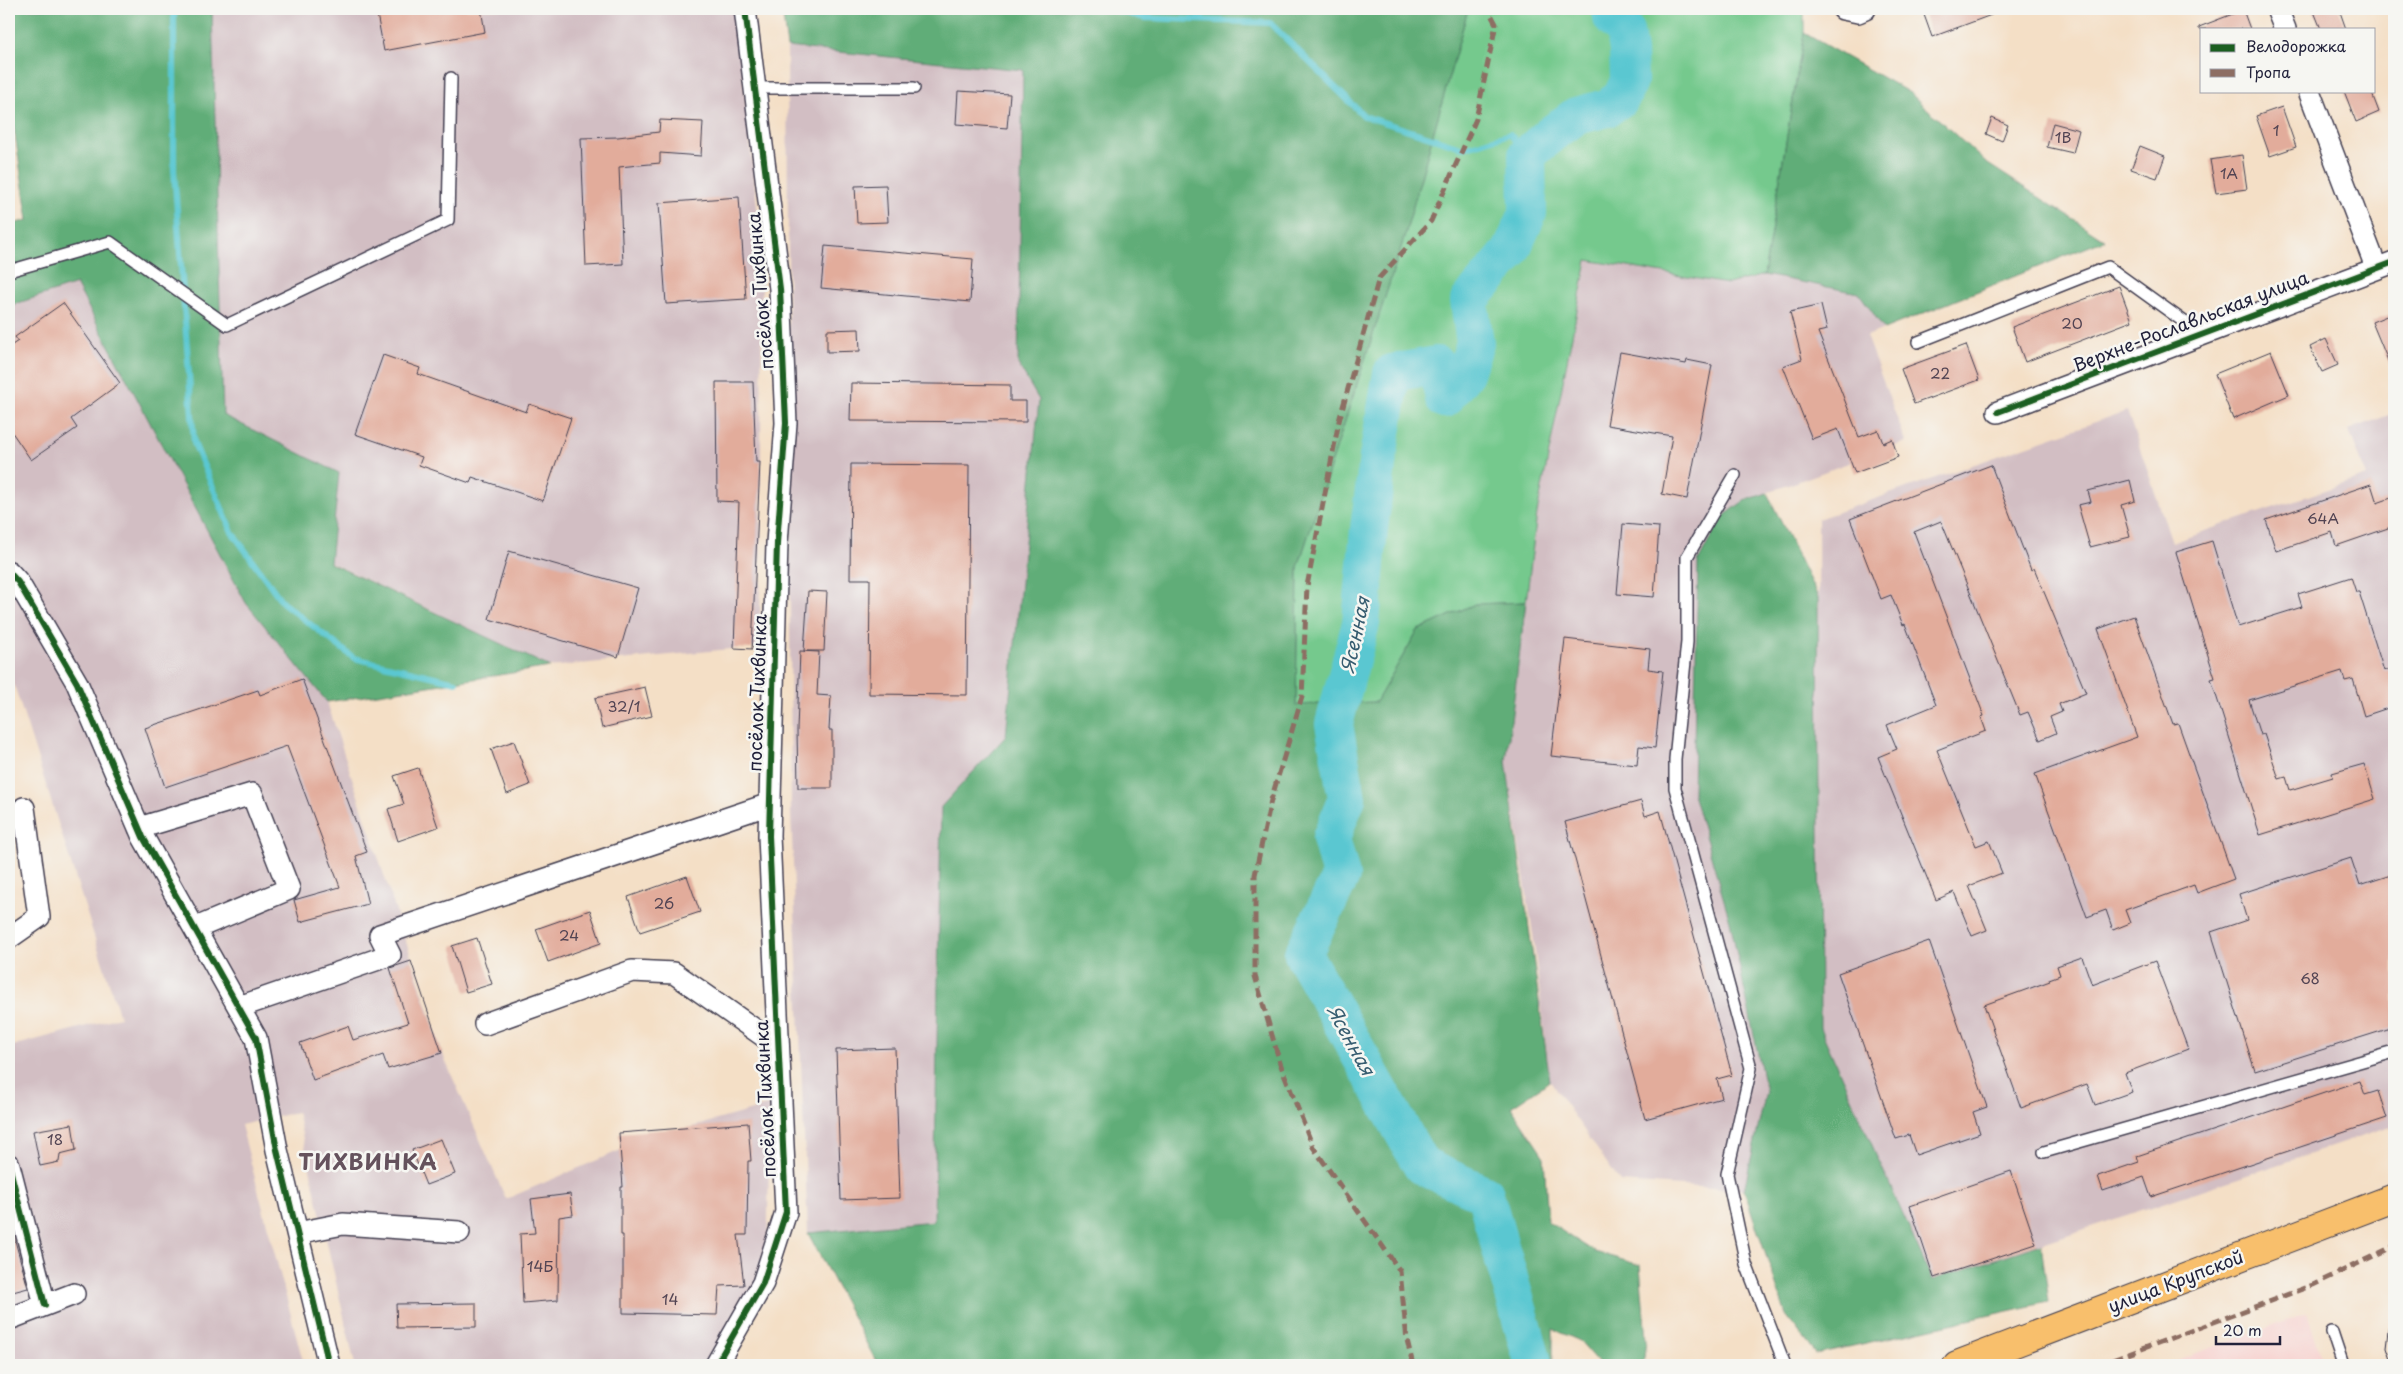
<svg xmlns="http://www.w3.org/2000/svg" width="2403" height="1374" viewBox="0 0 2403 1374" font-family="'Playpen Sans',sans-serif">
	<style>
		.built { fill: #f7d0cd }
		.industrial { fill: #d2bec3 }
		.green { fill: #75c98d; stroke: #4c7664 }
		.forest { fill: #60ad78; stroke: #41685a }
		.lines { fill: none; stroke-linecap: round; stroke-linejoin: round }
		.stream { stroke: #5ac7d1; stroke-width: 6 }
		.river { stroke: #5ac7d1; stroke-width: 38 }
		.building { fill: #e2ac9b }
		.service-casing { stroke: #423e50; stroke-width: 14 }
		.minor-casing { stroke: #423e50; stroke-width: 24 }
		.primary-casing { stroke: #423e50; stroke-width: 30 }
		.service { stroke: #fff; stroke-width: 11 }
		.minor { stroke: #fff; stroke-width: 21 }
		.primary { stroke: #f8bf6c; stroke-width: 28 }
		.tram { stroke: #22223b; stroke-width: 1 }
		.quiet { stroke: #8d6e63; stroke-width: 5; stroke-dasharray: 10 5; stroke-linecap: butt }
		.cycleway-casing { stroke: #f6f6f2; stroke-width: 9 }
		.cycleway { stroke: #1b5e20; stroke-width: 6 }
		.labels { text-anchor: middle; stroke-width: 5; stroke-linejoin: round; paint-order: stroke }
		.number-label { font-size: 15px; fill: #524453 }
		.street-label { font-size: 18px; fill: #22223b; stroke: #f6f6f2 }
		.water-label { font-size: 19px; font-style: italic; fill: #365c70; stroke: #f6f6f2 }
		.district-label { font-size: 22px; font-weight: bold; letter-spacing: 1px; fill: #65525d; stroke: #f6f6f2 }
	</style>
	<rect width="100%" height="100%" fill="#f6f6f2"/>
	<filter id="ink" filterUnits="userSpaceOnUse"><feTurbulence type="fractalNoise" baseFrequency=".02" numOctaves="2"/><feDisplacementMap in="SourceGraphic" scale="10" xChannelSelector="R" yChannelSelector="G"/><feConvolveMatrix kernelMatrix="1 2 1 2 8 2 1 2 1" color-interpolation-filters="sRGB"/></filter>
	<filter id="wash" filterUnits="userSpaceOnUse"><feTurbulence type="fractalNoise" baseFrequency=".0096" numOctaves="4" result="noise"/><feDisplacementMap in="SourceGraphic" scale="20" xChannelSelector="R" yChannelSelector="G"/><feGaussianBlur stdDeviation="1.12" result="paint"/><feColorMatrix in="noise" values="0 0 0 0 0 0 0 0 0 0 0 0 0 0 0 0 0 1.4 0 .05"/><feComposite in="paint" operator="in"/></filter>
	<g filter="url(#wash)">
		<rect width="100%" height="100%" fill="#f4dfc6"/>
		<path class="built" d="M2307,1314L2324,1365H2162H2163Z"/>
		<path class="industrial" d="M212,9H735L762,251L760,646L550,667L330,562L339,473L223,415Z
			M787,47L1023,70L1018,364L1039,400L1006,736L941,807L934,1221L808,1233L791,813Z
			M1587,260L1728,284L1764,275L1859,293L1884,329L1866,336L1906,442L1744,501L1696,711L1693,794L1730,921L1766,1092L1744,1190L1620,1182L1550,1081L1533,934L1506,761L1537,513Z
			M76,284L246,603L327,702L445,1060L506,1199L642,1141L770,1105L767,1271L708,1365H355L297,1112L241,1125L304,1365H9V1047L120,1017L9,669V306Z
			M2127,411L2172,542L2367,476L2349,430L2394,413V1126L1932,1280L1820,1028L1818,519Z"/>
		<path class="green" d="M1468,9H1804V33L1764,275L1728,284L1587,260L1537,513L1526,602L1475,604L1418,630L1376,702L1296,705L1298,567L1405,235Z"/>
		<path class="forest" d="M9,9H212L223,415L339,473L330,563L550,667L327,702L246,603L76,284L9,306V225L28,220L9,95Z
			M782,9H1468L1405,235L1298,567L1296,705L1376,702L1418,630L1475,604L1526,602L1506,761L1550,1081L1511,1107L1544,1157L1548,1222L1595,1252L1640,1265L1646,1340L1643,1365H1601L1580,1341L1553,1329V1365H878L808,1233L934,1221L941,807L1006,736L1039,400L1018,364L1023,70L787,47Z
			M1804,33L1910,93L1985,162L2105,240L1884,329L1859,293L1764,275Z
			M1767,493L1818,597L1820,1028L1932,1280L2041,1244L2049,1302L1816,1354L1786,1315L1744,1190L1766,1092L1730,921L1693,794L1698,562L1721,518L1744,501Z"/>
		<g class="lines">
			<path class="stream" d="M174,9V170L194,443L232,532L283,603L354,658L456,682
				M1111,9L1145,18L1270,23L1364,116L1464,148L1510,134L1527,155"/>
			<path class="river" d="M1534,1365L1485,1194L1422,1166L1303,954L1341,876L1331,838L1347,798L1334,724L1361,623L1369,529L1378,457L1392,373L1437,365L1444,399L1465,373L1475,343L1469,301L1511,251L1528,213L1527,155L1550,135L1576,116L1607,108L1621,98L1629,81L1628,51L1625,31L1612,18L1611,9"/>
		</g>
		<g id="blocks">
			<path class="building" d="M376,9H481L485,32L384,51Z
				M1932,9H2002V11L1932,37L1923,12Z
				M2313,9H2339L2346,29H2321Z
				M2243,10L2250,29H2199V27Z
				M958,91L1010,94L1007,128L956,124Z
				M2344,91H2371L2379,112L2356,122Z
				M2282,107L2296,147L2270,156L2256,116Z
				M1992,118L2008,125L2002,141L1986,134Z
				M660,120L703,122L701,156L660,153V163L619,167L623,264L586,266L581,138L618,137L659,132Z
				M2053,123L2079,130L2073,153L2047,147Z
				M2140,146L2165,156L2157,178L2131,169Z
				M2242,155L2247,189L2216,193L2210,160Z
				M886,185L888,222L857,223L855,186Z
				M739,197L746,299L666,304L659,203Z
				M825,246L973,259L970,302L821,288Z
				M2119,286L2132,321L2025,362L2012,327Z
				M63,303L120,383L71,419L77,428L31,460L9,428V347L18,341L15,337Z
				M1821,305L1827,330L1818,332L1859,437L1878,430L1883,443L1892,439L1898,457L1855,473L1838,429L1812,439L1783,366L1802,359L1790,312Z
				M2394,313V375L2372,322Z
				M859,329L860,351L827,352V330Z
				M2326,339L2338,365L2322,372L2310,347Z
				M1966,345L1979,380L1914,404L1901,369Z
				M2271,351L2289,395L2233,419L2215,374Z
				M1620,352L1686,364L1687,360L1712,365L1687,499L1662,494L1672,436L1607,425Z
				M383,355L420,368L418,374L526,412L529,404L571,418L543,501L472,477L470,483L419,465L422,457L355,434Z
				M716,382H753L756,462H760L752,649L734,648L739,502L717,501Z
				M851,383L1010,385V401H1026V422L850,421Z
				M851,464L969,465L967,695L869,694L870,579H850Z
				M1991,465L2031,570L2034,568L2086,693L2059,704L2062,712L2050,717L2056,733L2040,740L2028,712L2020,715L1941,521L1914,532L1984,716L1981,717L1986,731L1937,750L1976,846L1989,841L2002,873L1969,886L1987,930L1972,936L1954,892L1936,900L1878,757L1897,749L1887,725L1936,705L1905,624L1903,625L1891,595L1881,599L1850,519Z
				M2130,480L2135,501L2121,505L2130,537L2090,547L2078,505L2091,502L2088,491Z
				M2371,484L2377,503L2394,497V526L2336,546L2332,532L2276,551L2266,520Z
				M1623,524L1659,527L1654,597L1617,594Z
				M2212,541L2238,627L2302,607L2298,594L2351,577L2356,592H2359L2384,671L2394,668V706L2364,716L2353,679L2345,681L2342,671L2249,700L2260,735L2264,734L2279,779L2286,777L2290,790L2333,777L2332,773L2364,764L2375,799L2260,835L2211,679L2215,678L2176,552Z
				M509,551L638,588L618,657L489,619Z
				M808,591L827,592L824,651H804Z
				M2134,616L2173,724L2178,723L2234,879L2197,893L2194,885L2125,910L2130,923L2113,930L2106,910L2087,917L2035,774L2137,737L2098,629Z
				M1565,639L1650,649L1648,669L1663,671L1655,748L1639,746L1637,765L1551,756Z
				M800,651L819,652L817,695L831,696L829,730H832V788H798L797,730Z
				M302,679L367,852L356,856L368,904L300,922L294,900L340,887L287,746L165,787L145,728L258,690L260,695Z
				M645,687L652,716L602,728L595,698Z
				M514,741L530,785L507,794L491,749Z
				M418,768L438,827L398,841L388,809L404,804L394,776Z
				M1641,801L1645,816L1660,811L1732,1075L1717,1079L1722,1098L1645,1119L1565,822Z
				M2351,858L2360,885L2394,874V1027L2255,1071L2211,932L2247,920L2239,894Z
				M687,876L700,912L640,932L628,897Z
				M590,910L601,943L548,962L536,929Z
				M477,938L492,984L466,992L452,946Z
				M1929,941L1987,1107L1973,1112L1980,1133L1916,1155L1909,1135L1896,1139L1838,973Z
				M2082,957L2092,985L2155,961L2188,1049L2125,1073L2132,1092L2095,1105L2087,1084L2021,1108L1984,1005L2050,981L2049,979L2060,975L2057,966Z
				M411,961L442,1053L388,1069L383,1055L313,1080L300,1043L348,1026L353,1040L408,1023L390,968Z
				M895,1048L900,1198L841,1200L836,1050Z
				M2360,1081L2365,1095L2378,1091L2387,1118L2151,1197L2144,1177L2103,1191L2098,1176L2139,1162L2137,1156Z
				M748,1123L751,1161H748L747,1235H738L744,1285L719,1286L717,1315L623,1313V1235H621V1187H623L619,1133Z
				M72,1124L76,1150L60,1154L59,1162L40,1166L33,1131Z
				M441,1139L455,1174L426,1185L412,1150Z
				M2011,1171L2036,1244L1934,1278L1910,1206Z
				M570,1194L573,1215L559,1217L558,1300L523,1303L520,1234L535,1233L531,1199Z
				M9,1219L28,1288L9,1293Z
				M476,1303V1327L397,1328L396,1304Z"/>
		</g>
	</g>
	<g filter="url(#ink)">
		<use href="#blocks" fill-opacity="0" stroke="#423e50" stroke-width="1"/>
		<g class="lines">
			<g class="service-casing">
				<path id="service" d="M754,88H914
					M9,271L110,242L227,325L448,220L451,78
					M1918,342L2108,267L2201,334
					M1735,475L1687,557V642L1675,759V788L1751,1068L1727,1174L1746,1264L1785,1365
					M2044,1152L2394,1052
					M2332,1332L2343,1365"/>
			</g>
			<g class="minor-casing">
				<path id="minor" d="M1843,9L1858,12L1865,9
					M2277,9L2285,29
					M2309,91L2376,267
					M1998,412L2394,262
					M9,572L18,582L77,683L143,837L256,1038L277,1150L329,1365
					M139,828L252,794L289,889L196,928
					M9,938L39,917L24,808
					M239,1007L390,955L380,935L770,804
					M485,1024L632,971L674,973L778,1046
					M9,1165L45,1305
					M297,1233L343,1224L459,1232
					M9,1319L74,1294
					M716,1365L763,1283L786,1212L769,836L777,543L786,423L780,289L745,9"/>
			</g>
			<g class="primary-casing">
				<path id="primary" d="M1957,1365L2394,1198"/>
			</g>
			<use href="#service" class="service"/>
			<use href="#minor" class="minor"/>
			<use href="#primary" class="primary"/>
			<path class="tram" d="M2392,1365L2386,1348L2391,1307L2394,1302"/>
			<path class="quiet" d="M1413,1365L1407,1340L1400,1271L1313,1147L1280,1063L1255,976V875L1271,800L1302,697L1307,586L1339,421L1379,278L1431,221L1476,119L1496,24L1488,9
				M2099,1365L2313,1285L2394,1246"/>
			<g class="cycleway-casing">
				<path id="cycleway" d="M1998,412L2394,262
					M9,572L18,582L77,683L143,837L256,1038L277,1150L329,1365
					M9,1165L45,1305
					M716,1365L763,1283L786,1212L769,836L777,543L786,423L780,289L745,9"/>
			</g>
			<use href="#cycleway" class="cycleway"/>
		</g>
	</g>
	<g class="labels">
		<g class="number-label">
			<text x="2276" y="136">1</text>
			<text x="2063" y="143">1В</text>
			<text x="2229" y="179">1А</text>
			<text x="2072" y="329">20</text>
			<text x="1940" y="379">22</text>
			<text x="2323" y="524">64А</text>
			<text x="624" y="712">32/1</text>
			<text x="664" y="909">26</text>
			<text x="569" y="941">24</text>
			<text x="2310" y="984">68</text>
			<text x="55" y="1145">18</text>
			<text x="540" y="1272">14Б</text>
			<text x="670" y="1305">14</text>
		</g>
		<g class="street-label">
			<text transform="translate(761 291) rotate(-95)" y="6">посёлок Тихвинка</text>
			<text transform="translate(2191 322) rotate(-21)" y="6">Верхне-Рославльская улица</text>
			<text transform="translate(758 693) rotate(-88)" y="6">посёлок Тихвинка</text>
			<text transform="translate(766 1099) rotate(-93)" y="6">посёлок Тихвинка</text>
			<text transform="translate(2176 1282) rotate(-21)" y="6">улица Крупской</text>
		</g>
		<g class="water-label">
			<text transform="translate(1355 635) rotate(-78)" y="7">Ясенная</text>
			<text transform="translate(1351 1040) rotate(61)" y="7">Ясенная</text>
		</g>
		<g class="district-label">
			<text x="368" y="1170">ТИХВИНКА</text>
		</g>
	</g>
	<rect width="2403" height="1374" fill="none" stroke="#f6f6f2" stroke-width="30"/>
	<rect x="2200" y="28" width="175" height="65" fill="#f6f6f2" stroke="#a1a1a9"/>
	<rect x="2210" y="44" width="25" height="8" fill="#1b5e20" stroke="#a1a1a9"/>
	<text x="2246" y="52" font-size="15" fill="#22223b">Велодорожка</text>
	<rect x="2210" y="69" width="25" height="8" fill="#8d6e63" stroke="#a1a1a9"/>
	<text x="2246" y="78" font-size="15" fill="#22223b">Тропа</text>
	<path d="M2216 1336v8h64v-8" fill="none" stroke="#22223b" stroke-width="2.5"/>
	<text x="2223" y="1336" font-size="15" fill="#22223b" stroke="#f6f6f2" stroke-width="4" paint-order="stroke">20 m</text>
</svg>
